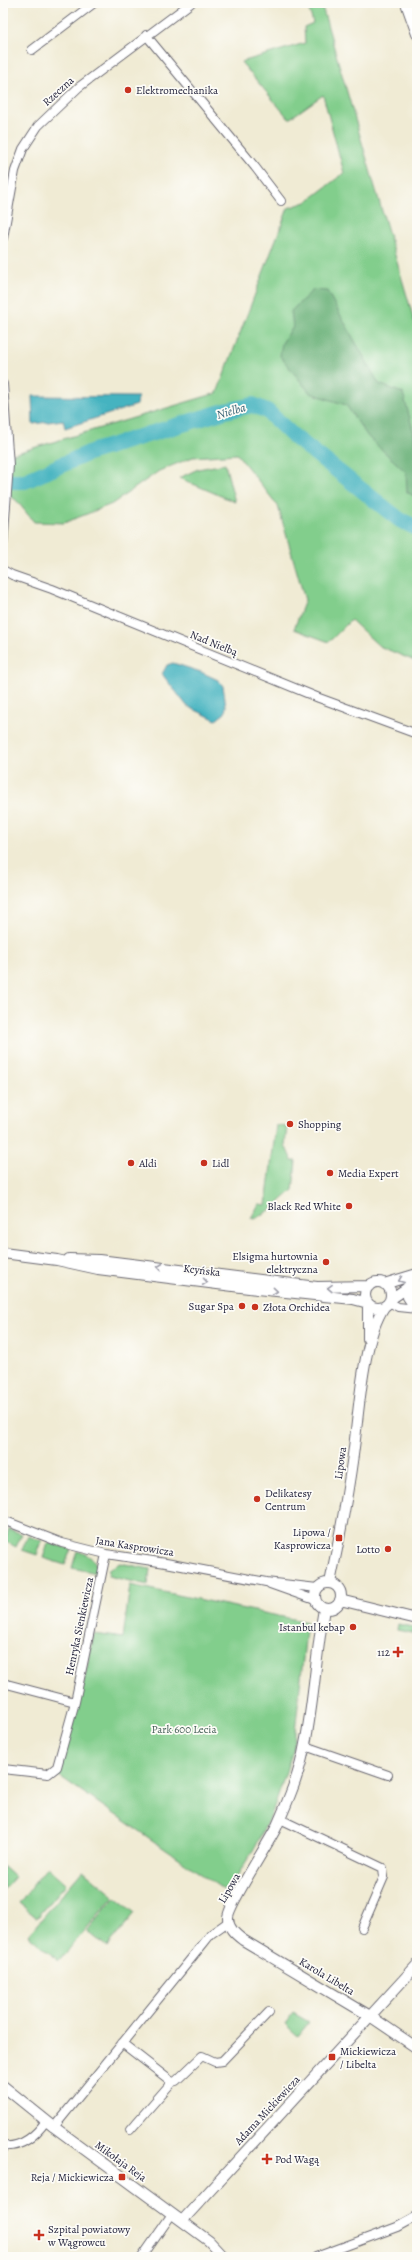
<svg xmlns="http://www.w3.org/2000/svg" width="420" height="2260" viewBox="0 0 420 2260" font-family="Alegreya,serif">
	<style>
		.green { fill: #82ce8c; stroke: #527864 }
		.forest { fill: #69b178; stroke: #466a5a }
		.water { fill: #45b3c0; stroke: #346a7e }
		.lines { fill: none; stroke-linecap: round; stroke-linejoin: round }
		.river { stroke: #45b3c0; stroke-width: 16 }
		.minor-casing { stroke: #6a6871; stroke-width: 10 }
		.tertiary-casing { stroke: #6a6871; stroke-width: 12 }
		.minor { stroke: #fff; stroke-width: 8 }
		.tertiary { stroke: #fff; stroke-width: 10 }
		.oneway { stroke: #9c9ca7 }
		.poi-dot { fill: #c8321e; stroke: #fdfcf7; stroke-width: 1.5 }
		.labels { text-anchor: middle; stroke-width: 3.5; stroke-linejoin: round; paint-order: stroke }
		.poi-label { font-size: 11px; fill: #22223b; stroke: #fdfcf7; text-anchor: start }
		.street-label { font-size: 11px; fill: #22223b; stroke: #fdfcf7 }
		.park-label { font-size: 11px; fill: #445e57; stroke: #fdfcf7 }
		.water-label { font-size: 12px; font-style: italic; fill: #305c70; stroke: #fdfcf7 }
	</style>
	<rect width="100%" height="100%" fill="#fdfcf7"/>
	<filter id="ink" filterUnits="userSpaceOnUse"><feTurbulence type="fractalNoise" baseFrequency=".025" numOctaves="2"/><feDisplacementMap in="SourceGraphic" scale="8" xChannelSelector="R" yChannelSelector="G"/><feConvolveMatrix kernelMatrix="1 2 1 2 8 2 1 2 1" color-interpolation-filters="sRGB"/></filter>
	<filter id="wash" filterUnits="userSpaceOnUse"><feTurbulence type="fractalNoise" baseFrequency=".012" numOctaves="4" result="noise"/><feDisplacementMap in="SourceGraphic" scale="16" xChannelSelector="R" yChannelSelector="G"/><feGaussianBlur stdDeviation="0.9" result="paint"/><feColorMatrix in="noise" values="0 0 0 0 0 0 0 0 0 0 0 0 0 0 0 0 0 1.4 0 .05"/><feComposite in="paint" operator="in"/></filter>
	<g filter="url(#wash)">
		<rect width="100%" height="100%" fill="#f0ebd4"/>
		<path class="green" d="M307,3H321L417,330V662L379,646L351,620L329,642L294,629L305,600L278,506L237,454L193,457L159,471L112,504L64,523L34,522L16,500L3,492V457L217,393L288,208L306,202L344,173L323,95L289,119L241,62L305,43L304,27L313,23Z
			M225,464L235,502L179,478L198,469Z
			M276,1125L287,1126L285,1145L292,1161H296L293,1190L273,1208L255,1219L251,1218L259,1204L266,1205Z
			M9,1529L22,1534L16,1547L5,1541Z
			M28,1536L42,1541L37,1555L22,1550Z
			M48,1543L71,1549L65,1565L43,1558Z
			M77,1551C87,1554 99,1560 97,1573L72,1568Z
			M120,1563L150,1569L148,1585L108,1576L109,1569Z
			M130,1585L307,1622L293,1751L272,1813L254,1849L227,1892L58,1775L83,1686L94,1634L123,1638Z
			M398,1624L417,1628V1634L397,1630Z
			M3,1866L15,1877L3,1890Z
			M47,1867L66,1884L37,1918L19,1903Z
			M83,1870L114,1896L59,1961L28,1935Z
			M115,1897L135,1913L107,1947L87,1931Z
			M293,2013L309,2022L298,2036L285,2024Z"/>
		<path class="forest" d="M313,290L327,291L379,384L403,393L414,434L417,462V498L407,492L406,472L368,437L346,405L310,393L280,356L282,343L293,327L291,311Z"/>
		<path class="water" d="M32,396L138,397L137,405L65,428L63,420L33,424Z
			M173,663L201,672L218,680L223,686L226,706L225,713L216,720L187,706L162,674L167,665Z"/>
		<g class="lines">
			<path class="river" d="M13,481H25L91,452L225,411L253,405L267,411L292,435L400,520L417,528"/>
		</g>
	</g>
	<g filter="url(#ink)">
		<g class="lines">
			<g class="minor-casing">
				<path id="minor" d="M146,35L255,167L281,201
					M32,50L94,3
					M3,238L15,171L23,149L38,126L79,87L191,3
					M3,384L9,465L3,546
					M3,570L12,575L52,589L319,698L417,734
					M389,1302L398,1307L417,1309
					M3,1520L62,1543L106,1554L166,1563L266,1582L317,1588
					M270,1584L315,1600
					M3,1683L75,1702
					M305,1746L388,1775
					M3,1769L48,1774L57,1767L75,1702L106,1554
					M280,1819L383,1868L384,1877L362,1928
					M122,2043L172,2082L176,2081L202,2056L215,2062L222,2061L269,2012
					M54,2127L203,1944L211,1934L228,1922
					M130,2130L172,2082
					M3,2146C22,2148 36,2135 46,2121
					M142,2257L172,2214
					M316,2257L397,2227L417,2216"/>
			</g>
			<g class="tertiary-casing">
				<path id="tertiary" d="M406,3L417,34
					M3,1253L57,1260L98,1269L257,1289L353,1299L368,1303
					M69,1259L99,1260L317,1287L369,1286
					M365 1295a13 13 0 1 1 26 0a13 13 0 1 1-26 0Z
					M384,1284L417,1274
					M408,1286V1297L416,1309
					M391,1299L417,1281
					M368,1303V1339
					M330,1583C339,1541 347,1498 353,1455C359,1414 362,1340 384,1307
					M315 1596a13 13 0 1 1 26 0a13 13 0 1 1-26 0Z
					M340,1600L417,1619
					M324,1609C316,1654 314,1700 305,1744C300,1773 288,1801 276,1828C268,1844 227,1907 228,1918C228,1928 235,1934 243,1940L370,2016L417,2048
					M3,2086L54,2127L209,2241L224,2257
					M182,2221L417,1965"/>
			</g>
			<use href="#minor" class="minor"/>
			<use href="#tertiary" class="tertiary"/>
		</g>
		<defs><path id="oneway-chevron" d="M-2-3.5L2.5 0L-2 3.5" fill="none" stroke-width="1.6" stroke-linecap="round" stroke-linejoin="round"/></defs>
		<g class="oneway">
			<use href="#oneway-chevron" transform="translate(160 1267) rotate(-172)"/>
			<use href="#oneway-chevron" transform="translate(401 1280) rotate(158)"/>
			<use href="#oneway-chevron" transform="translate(205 1282) rotate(8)"/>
			<use href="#oneway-chevron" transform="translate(330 1288) rotate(-178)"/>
			<use href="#oneway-chevron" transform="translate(275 1291) rotate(6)"/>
		</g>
	</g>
	<g class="poi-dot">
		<circle cx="128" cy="90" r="4"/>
		<circle cx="290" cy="1124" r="4"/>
		<circle cx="131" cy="1163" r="4"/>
		<circle cx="204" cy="1163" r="4"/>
		<circle cx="330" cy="1173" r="4"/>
		<circle cx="349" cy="1206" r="4"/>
		<circle cx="326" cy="1262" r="4"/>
		<circle cx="242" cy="1306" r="4"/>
		<circle cx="255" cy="1307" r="4"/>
		<circle cx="257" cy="1499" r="4"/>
		<rect x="335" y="1534" width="8" height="8" rx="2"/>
		<circle cx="388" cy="1549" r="4"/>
		<circle cx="353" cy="1627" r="4"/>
		<path d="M396 1646h4v4h4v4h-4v4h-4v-4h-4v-4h4z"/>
		<rect x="328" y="2053" width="8" height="8" rx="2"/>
		<path d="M265 2153h4v4h4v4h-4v4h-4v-4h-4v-4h4z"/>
		<rect x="118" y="2173" width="8" height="8" rx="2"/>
		<path d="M37 2229h4v4h4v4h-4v4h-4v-4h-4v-4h4z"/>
	</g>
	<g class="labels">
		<g class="poi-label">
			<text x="136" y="94">Elektromechanika</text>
			<text x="298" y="1128">Shopping</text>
			<text x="139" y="1167">Aldi</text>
			<text x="212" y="1167">Lidl</text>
			<text x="338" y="1177">Media Expert</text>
			<text x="341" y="1210" text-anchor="end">Black Red White</text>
			<text x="318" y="1260" text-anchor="end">Elsigma hurtownia<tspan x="318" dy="13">elektryczna</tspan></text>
			<text x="234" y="1310" text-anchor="end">Sugar Spa</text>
			<text x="263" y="1311">Złota Orchidea</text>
			<text x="265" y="1497">Delikatesy<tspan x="265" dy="13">Centrum</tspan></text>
			<text x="331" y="1536" text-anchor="end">Lipowa /<tspan x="331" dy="13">Kasprowicza</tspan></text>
			<text x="380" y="1553" text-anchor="end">Lotto</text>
			<text x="345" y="1631" text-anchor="end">Istanbul kebap</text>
			<text x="390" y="1656" text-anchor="end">112</text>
			<text x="340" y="2055">Mickiewicza<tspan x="340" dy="13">/ Libelta</tspan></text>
			<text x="275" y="2163">Pod Wagą</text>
			<text x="114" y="2181" text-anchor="end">Reja / Mickiewicza</text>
			<text x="48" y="2233">Szpital powiatowy<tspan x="48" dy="13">w Wągrowcu</tspan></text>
		</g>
		<g class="street-label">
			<text transform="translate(58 91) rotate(-42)" y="4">Rzeczna</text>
			<text transform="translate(214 643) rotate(22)" y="4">Nad Nielbą</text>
			<text transform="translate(202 1270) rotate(7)" y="4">Kcyńska</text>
			<text transform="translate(340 1463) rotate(-82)" y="4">Lipowa</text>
			<text transform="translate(135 1546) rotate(9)" y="4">Jana Kasprowicza</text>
			<text transform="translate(79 1626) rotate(-78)" y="4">Henryka Sienkiewicza</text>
			<text transform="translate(229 1888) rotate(-60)" y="4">Lipowa</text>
			<text transform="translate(327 1976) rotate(31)" y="4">Karola Libelta</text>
			<text transform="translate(267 2110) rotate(-47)" y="4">Adama Mickiewicza</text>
			<text transform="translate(121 2161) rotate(36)" y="4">Mikołaja Reja</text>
		</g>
		<g class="park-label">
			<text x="184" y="1733">Park 600 Lecia</text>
		</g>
		<g class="water-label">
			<text transform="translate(231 411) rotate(-16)" y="4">Nielba</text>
		</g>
	</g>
	<rect width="420" height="2260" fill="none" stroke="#fdfcf7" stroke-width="16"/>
</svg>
